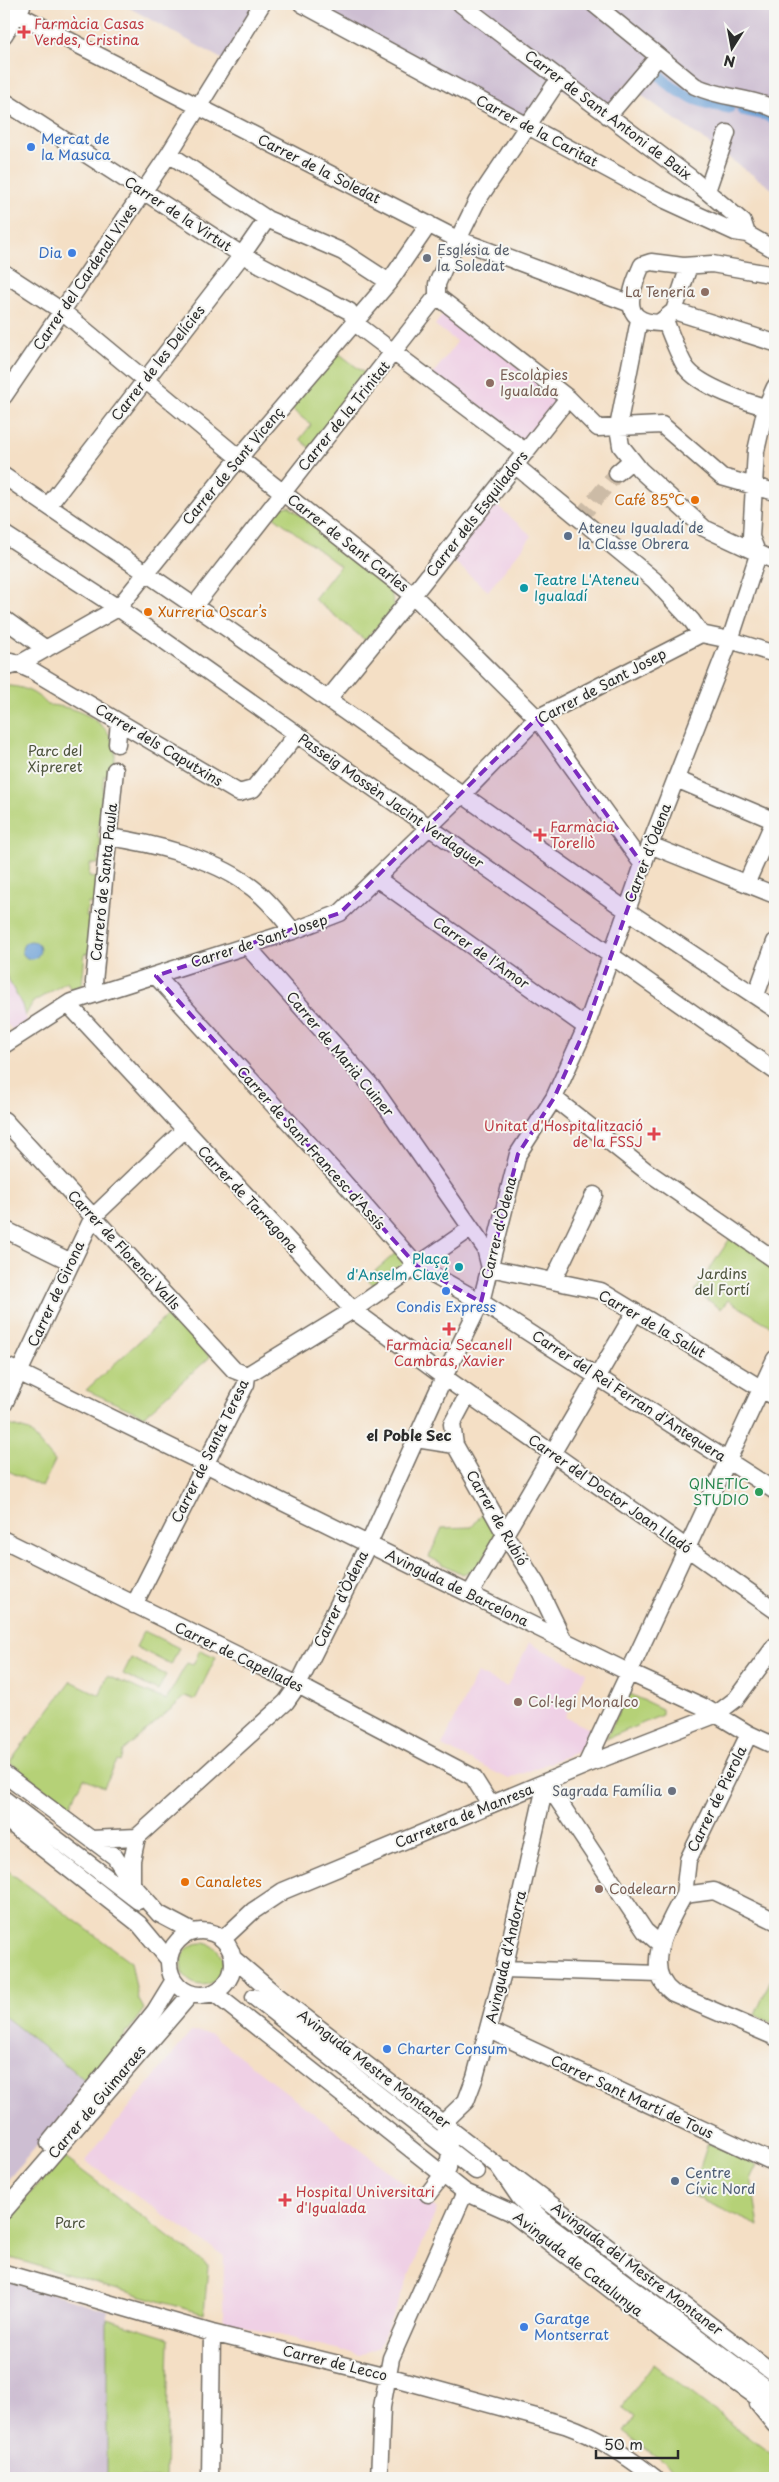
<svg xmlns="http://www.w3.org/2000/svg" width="779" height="2482" viewBox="0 0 779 2482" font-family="'Playpen Sans',sans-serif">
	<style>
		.built { fill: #efd0e5 }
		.industrial { fill: #cdbed2 }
		.green { fill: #b5d177; stroke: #707e51 }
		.water { fill: #6a9fd6; stroke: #4a6580 }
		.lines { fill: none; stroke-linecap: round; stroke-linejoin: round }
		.canal { stroke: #6a9fd6; stroke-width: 11 }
		.minor-tunnel { stroke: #ccbba6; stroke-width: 16; stroke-dasharray: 16 8; stroke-linecap: butt }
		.minor-casing { stroke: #716a61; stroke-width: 19 }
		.minor { stroke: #fff; stroke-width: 16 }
		.marked { fill: #7b2cbf; fill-opacity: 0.2; stroke: #7b2cbf; stroke-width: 4; stroke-dasharray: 10 6; stroke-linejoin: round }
		.health-dot { fill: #e0444e; stroke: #f6f6f2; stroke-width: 2 }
		.shop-dot { fill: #3f7fe0; stroke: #f6f6f2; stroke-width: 2 }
		.worship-dot { fill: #6b7280; stroke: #f6f6f2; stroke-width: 2 }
		.education-dot { fill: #8d6e63; stroke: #f6f6f2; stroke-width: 2 }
		.food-dot { fill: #e8710a; stroke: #f6f6f2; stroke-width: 2 }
		.service-dot { fill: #5c6f8a; stroke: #f6f6f2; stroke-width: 2 }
		.culture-dot { fill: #0f9aa8; stroke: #f6f6f2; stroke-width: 2 }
		.leisure-dot { fill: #2e9e5b; stroke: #f6f6f2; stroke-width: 2 }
		.labels { text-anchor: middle; stroke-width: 4; stroke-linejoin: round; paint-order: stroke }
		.health-label { font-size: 14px; fill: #be3a42; stroke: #f6f6f2; text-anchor: start }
		.street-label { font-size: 14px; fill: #2b2b2b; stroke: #f6f6f2 }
		.shop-label { font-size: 14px; fill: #366cbe; stroke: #f6f6f2; text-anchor: start }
		.worship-label { font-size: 14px; fill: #5b616d; stroke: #f6f6f2; text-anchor: start }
		.education-label { font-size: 14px; fill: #785e54; stroke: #f6f6f2; text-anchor: start }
		.food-label { font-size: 14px; fill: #c56008; stroke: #f6f6f2; text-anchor: start }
		.service-label { font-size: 14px; fill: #4e5e75; stroke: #f6f6f2; text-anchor: start }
		.culture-label { font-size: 14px; fill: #0d838f; stroke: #f6f6f2; text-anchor: start }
		.park-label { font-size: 14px; fill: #4e543e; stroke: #f6f6f2 }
		.leisure-label { font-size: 14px; fill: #27864d; stroke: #f6f6f2; text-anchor: end }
		.neighbourhood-label { font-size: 15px; font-weight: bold; fill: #2b2b2b; stroke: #f6f6f2 }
	</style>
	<rect width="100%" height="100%" fill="#f6f6f2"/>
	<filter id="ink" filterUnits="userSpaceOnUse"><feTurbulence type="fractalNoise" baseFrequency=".02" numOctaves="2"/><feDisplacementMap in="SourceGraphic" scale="10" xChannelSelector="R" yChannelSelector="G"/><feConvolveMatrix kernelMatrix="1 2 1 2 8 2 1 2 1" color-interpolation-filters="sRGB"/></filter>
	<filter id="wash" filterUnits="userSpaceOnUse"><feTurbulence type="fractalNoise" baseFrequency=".0096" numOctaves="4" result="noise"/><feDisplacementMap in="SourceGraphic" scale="20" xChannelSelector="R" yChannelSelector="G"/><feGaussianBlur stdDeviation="1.12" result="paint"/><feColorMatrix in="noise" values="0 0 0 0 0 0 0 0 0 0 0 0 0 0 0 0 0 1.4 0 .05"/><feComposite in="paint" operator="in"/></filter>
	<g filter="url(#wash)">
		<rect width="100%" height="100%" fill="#f4dfc5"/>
		<path class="built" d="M446,310L561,401L525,446L432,375L457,342L435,325Z
			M493,502L532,536L488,591L449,557Z
			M4,972L22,1005L27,1022L13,1030L4,1021Z
			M529,1643L587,1672L565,1717L596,1732L589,1747L509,1779L442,1746L477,1673L507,1687Z
			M191,2032L210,2033L437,2209L379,2347L360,2355L223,2321L224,2256L85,2161Z"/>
		<path class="industrial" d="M127,4H265L229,63L126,6Z
			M307,4H775V191L626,84L606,112L552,84L527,122Z
			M4,2016L90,2084L4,2184Z
			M4,2279L107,2310V2478H4Z"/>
		<path class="green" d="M337,352L368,376L310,448L300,439L311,425L289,407Z
			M289,506L389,586L395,607L365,640L314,599L340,566L273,516L279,508Z
			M4,686C21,685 36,692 48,705C72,706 106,718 114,745C117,753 113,767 112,776L104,775L98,838L101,839L98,864H90L89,877L98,878L95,904L88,903L86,917L94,918L91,954L85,953L82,985L71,989L67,982L33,1002L25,1016L22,1005L4,972Z
			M731,1237L775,1268V1321L772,1327L728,1300L721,1309L695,1291Z
			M398,1251L409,1263L374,1286L367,1278Z
			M170,1313L210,1357L144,1416L86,1390Z
			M9,1425L29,1431L55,1461L42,1487L4,1469V1435Z
			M484,1511L498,1534L476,1569L462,1574L429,1557L442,1528L472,1527Z
			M144,1631L179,1648L171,1665L136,1647Z
			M200,1650L216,1657L195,1700L186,1696L123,1751L120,1762L117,1761L104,1787L84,1778L69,1808L10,1762L71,1681L100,1695L107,1676L166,1700L187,1663L193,1665Z
			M131,1658L166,1675L158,1691L123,1674Z
			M628,1693L662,1709V1715L606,1739Z
			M4,1868L131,1962L138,1998L144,2009L90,2084L4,2016Z
			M181 1964a21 21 0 1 1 42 0a21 21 0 1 1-42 0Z
			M771,1979L775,1981V2024L755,2015Z
			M708,2143L757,2165L751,2177L759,2226L691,2195Z
			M64,2157L208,2266L204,2314L4,2256V2221Z
			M107,2319L169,2338L166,2478H107Z
			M653,2364L775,2457V2478H684L624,2432L635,2417L622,2407Z"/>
		<path class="water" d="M22 950a9 9 0 1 1 18 0a9 9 0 1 1-18 0Z"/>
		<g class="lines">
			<path class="canal" d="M658,74C677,95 701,104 729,108
				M742,110L766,115L775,121"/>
		</g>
	</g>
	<g filter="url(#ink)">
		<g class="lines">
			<path class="minor-tunnel" d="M579,519L617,473"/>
			<g class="minor-casing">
				<path id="minor" d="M302,4L663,199L735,232L747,234L775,250
					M461,4L691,178L743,222L747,234
					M594,4L695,86C722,99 748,96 775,109
					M4,7L457,239L631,304
					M4,35L22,6
					M4,101L242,255L349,311L360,327L526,452
					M608,116L658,57
					M169,154L267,219L343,252L389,282
					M707,191L727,133
					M683,266L687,272L674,311L659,323C618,322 631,290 642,265L651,262L683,266L712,264L775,275
					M4,273L62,311L239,458L413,595L537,718L643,865
					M437,296L568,398L598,428L662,425L722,477L775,492
					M674,311L775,343
					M639,320L618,427L621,446L640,470L704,528L775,561
					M665,320C671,335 677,352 685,366C697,386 753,405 775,409
					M4,396L169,154L262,4
					M516,466L654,580L692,621L701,634
					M617,473L632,460
					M4,476L228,629L626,910L775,1009
					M48,506L242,255L267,219
					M4,534L118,608L775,1071
					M758,555L751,537L756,451L766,407L775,387
					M194,606L433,301L437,296V284L443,270L477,201L559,79
					M4,619L46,649
					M701,634L730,640L775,654
					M11,661L33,671L239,793L253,789L297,734
					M4,668L19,664L118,608L239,458L389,282L429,224
					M328,699L413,595L568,398
					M117,744L119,722
					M676,779L775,821
					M109,837C151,843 212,858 247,884C265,896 279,914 293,931
					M650,845L775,895
					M376,878L586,1027
					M747,882L774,821
					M247,946L374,1089L485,1248L490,1268L601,1291L775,1397
					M156,976L340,1178L417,1266L481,1302L775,1491
					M95,994L94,982L115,770
					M756,995L775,942
					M68,1004L353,1310L444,1377L775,1610
					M4,1045L71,1002L293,931L340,913L462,795L537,718L701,634
					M554,1098L645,1170L775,1260
					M4,1120L234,1370L247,1375
					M4,1229L71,1262
					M553,1281L594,1195
					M4,1365L630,1673L704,1707L749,1734L775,1746
					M247,1375L353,1310L470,1229
					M468,1394L452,1424L455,1445L506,1536L536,1583L564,1641
					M4,1404L93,1217L184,1130
					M416,1439L455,1445
					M4,1540L298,1685L473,1777L490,1804
					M470,1594L635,1312
					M134,1605L246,1384L247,1375
					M586,1765L775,1359
					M4,1774L115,1857L132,1884L159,1914L193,1932
					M546,1782L645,1931L661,1945
					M4,1799L138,1901
					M4,1818L139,1924L169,1960
					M91,1839L137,1837L286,1702L298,1685L369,1543L444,1377L481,1302L518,1154L554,1098L586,1027L650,845L730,640L758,555
					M132,1882V1860L137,1837
					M684,1895L688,1860L749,1734
					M775,1921L714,1891L684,1895C669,1922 640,1969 673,1993L775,2037
					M169 1963a32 32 0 1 1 64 0a32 32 0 1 1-64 0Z
					M223,1939L253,1911L283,1891L586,1765L715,1715L736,1699L775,1646
					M234,1959L275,1994L498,2166L520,2198L548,2225L775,2395
					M504,1969L659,1974
					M214,1993L465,2192L510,2212L664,2331L775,2410
					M254,1997L476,2171
					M489,2030L775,2163
					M49,2143L155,2011L174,1980
					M506,2170L775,2374
					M428,2194L448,2168L450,2152L444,2122L466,2101L475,2077L504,1969L546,1782
					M4,2211L191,1994
					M4,2273L212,2333L387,2376L565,2425C599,2437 627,2456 655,2478
					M758,2404L775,2425
					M210,2478L212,2333
					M379,2478L382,2407L391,2358L465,2192"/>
			</g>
			<use href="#minor" class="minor"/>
		</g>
	</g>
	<path class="marked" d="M537,718L643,865L586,1027L554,1098L518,1154L481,1302L417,1266L156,976L340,913Z"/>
	<g class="health-dot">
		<path d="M21.5 24.5h5v5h5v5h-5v5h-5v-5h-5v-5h5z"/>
		<path d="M537.5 827.5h5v5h5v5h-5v5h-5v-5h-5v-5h5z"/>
		<path d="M651.5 1126.5h5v5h5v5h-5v5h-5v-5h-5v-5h5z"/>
		<path d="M446.5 1321.5h5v5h5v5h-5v5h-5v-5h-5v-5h5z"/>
		<path d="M282.5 2192.5h5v5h5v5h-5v5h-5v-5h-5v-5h5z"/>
	</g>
	<g class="shop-dot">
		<circle cx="31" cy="147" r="5"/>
		<circle cx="72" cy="253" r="5"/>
		<circle cx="446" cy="1291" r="5"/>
		<circle cx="387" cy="2049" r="5"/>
		<circle cx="524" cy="2327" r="5"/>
	</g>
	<g class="worship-dot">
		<circle cx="427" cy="258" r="5"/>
		<circle cx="672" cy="1791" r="5"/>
	</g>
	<g class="education-dot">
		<circle cx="705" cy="292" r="5"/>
		<circle cx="490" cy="383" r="5"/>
		<circle cx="518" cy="1702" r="5"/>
		<circle cx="599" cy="1889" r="5"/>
	</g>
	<g class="food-dot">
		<circle cx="695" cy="500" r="5"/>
		<circle cx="148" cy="612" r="5"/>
		<circle cx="185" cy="1882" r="5"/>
	</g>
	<g class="service-dot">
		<circle cx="568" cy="536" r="5"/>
		<circle cx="675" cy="2181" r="5"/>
	</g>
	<g class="culture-dot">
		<circle cx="524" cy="588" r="5"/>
		<circle cx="459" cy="1267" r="5"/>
	</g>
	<circle class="leisure-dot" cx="759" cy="1492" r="5"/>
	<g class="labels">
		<g class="health-label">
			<text x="34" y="29">Farmàcia Casas<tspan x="34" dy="16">Verdes, Cristina</tspan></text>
			<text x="550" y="832">Farmàcia<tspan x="550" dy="16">Torellò</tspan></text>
			<text x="643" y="1131" text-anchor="end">Unitat d'Hospitalització<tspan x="643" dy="16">de la FSSJ</tspan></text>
			<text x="449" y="1350" text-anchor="middle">Farmàcia Secanell<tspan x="449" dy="16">Cambras, Xavier</tspan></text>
			<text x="296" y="2197">Hospital Universitari<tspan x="296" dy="16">d'Igualada</tspan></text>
		</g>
		<g class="street-label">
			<text transform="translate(608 115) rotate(37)" y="5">Carrer de Sant Antoni de Baix</text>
			<text transform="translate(537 131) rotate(28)" y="5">Carrer de la Caritat</text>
			<text transform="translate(319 169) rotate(27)" y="5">Carrer de la Soledat</text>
			<text transform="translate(178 214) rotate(33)" y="5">Carrer de la Virtut</text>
			<text transform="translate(85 277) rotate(-56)" y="5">Carrer del Cardenal Vives</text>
			<text transform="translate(158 363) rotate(-52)" y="5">Carrer de les Delícies</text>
			<text transform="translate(344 416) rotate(-51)" y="5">Carrer de la Trinitat</text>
			<text transform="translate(233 466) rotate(-50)" y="5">Carrer de Sant Vicenç</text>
			<text transform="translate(477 514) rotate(-52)" y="5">Carrer dels Esquiladors</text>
			<text transform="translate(348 543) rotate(38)" y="5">Carrer de Sant Carles</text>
			<text transform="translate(602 686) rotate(-28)" y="5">Carrer de Sant Josep</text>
			<text transform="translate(159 745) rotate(31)" y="5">Carrer dels Caputxins</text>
			<text transform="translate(391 801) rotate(35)" y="5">Passeig Mossèn Jacint Verdaguer</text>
			<text transform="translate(648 853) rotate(-69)" y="5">Carrer d'Òdena</text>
			<text transform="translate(104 882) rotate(-84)" y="5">Carreró de Santa Paula</text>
			<text transform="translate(259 941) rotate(-18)" y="5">Carrer de Sant Josep</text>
			<text transform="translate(481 953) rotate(35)" y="5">Carrer de l'Amor</text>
			<text transform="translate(340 1054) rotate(50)" y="5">Carrer de Marià Cuiner</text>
			<text transform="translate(311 1148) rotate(48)" y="5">Carrer de Sant Francesc d'Assís</text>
			<text transform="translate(248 1199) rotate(47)" y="5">Carrer de Tarragona</text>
			<text transform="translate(499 1228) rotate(-76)" y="5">Carrer d'Òdena</text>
			<text transform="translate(124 1250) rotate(47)" y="5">Carrer de Florenci Valls</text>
			<text transform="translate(56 1294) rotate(-65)" y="5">Carrer de Girona</text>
			<text transform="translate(652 1324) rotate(30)" y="5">Carrer de la Salut</text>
			<text transform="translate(629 1396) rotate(33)" y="5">Carrer del Rei Ferran d'Antequera</text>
			<text transform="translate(210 1451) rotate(-64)" y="5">Carrer de Santa Teresa</text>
			<text transform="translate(610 1494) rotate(35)" y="5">Carrer del Doctor Joan Lladó</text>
			<text transform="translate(497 1518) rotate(60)" y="5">Carrer de Rubió</text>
			<text transform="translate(457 1588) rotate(26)" y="5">Avinguda de Barcelona</text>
			<text transform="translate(341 1599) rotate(-64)" y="5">Carrer d'Òdena</text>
			<text transform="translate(239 1657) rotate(26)" y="5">Carrer de Capellades</text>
			<text transform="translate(717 1799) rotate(-64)" y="5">Carrer de Pierola</text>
			<text transform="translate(464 1816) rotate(-22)" y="5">Carretera de Manresa</text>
			<text transform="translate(506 1957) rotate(-77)" y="5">Avinguda d'Andorra</text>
			<text transform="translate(374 2069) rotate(37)" y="5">Avinguda Mestre Montaner</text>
			<text transform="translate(632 2097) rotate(25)" y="5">Carrer Sant Martí de Tous</text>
			<text transform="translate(97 2102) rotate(-50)" y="5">Carrer de Guimaraes</text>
			<text transform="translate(578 2264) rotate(38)" y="5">Avinguda de Catalunya</text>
			<text transform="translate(637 2269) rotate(37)" y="5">Avinguda del Mestre Montaner</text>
			<text transform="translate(335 2363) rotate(14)" y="5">Carrer de Lecco</text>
		</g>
		<g class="shop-label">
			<text x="41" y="144">Mercat de<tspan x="41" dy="16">la Masuca</tspan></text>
			<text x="62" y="258" text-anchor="end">Dia</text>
			<text x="446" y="1312" text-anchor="middle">Condis Express</text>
			<text x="397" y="2054">Charter Consum</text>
			<text x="534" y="2324">Garatge<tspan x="534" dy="16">Montserrat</tspan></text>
		</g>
		<g class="worship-label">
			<text x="437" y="255">Església de<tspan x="437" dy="16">la Soledat</tspan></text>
			<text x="662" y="1796" text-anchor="end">Sagrada Família</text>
		</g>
		<g class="education-label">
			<text x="695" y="297" text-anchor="end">La Teneria</text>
			<text x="500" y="380">Escolàpies<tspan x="500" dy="16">Igualada</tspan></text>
			<text x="528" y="1707">Col·legi Monalco</text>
			<text x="609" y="1894">Codelearn</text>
		</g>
		<g class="food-label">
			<text x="685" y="505" text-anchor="end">Café 85°C</text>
			<text x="158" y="617">Xurreria Oscar’s</text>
			<text x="195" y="1887">Canaletes</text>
		</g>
		<g class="service-label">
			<text x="578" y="533">Ateneu Igualadí de<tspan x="578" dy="16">la Classe Obrera</tspan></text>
			<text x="685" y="2178">Centre<tspan x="685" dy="16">Cívic Nord</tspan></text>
		</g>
		<g class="culture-label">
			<text x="534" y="585">Teatre L'Ateneu<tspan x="534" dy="16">Igualadí</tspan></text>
			<text x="449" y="1264" text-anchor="end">Plaça<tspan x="449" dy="16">d'Anselm Clavé</tspan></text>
		</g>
		<g class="park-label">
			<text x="55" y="756">Parc del<tspan x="55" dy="16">Xipreret</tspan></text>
			<text x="722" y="1279">Jardins<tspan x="722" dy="16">del Fortí</tspan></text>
			<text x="70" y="2228">Parc</text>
		</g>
		<g class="leisure-label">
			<text x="749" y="1489">QINETIC<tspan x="749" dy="16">STUDIO</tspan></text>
		</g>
		<g class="neighbourhood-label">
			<text x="409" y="1441">el Poble Sec</text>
		</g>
	</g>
	<rect width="779" height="2482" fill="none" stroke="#f6f6f2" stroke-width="20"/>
	<g transform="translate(732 48) rotate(191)" stroke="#f6f6f2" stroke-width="4" paint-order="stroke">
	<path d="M0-4L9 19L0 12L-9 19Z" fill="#2b2b2b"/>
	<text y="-8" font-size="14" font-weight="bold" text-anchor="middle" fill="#2b2b2b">N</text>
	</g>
	<path d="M596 2450v8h82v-8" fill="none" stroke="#2b2b2b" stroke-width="2.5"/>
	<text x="604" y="2450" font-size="15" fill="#2b2b2b" stroke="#f6f6f2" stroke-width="4" paint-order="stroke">50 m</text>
</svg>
